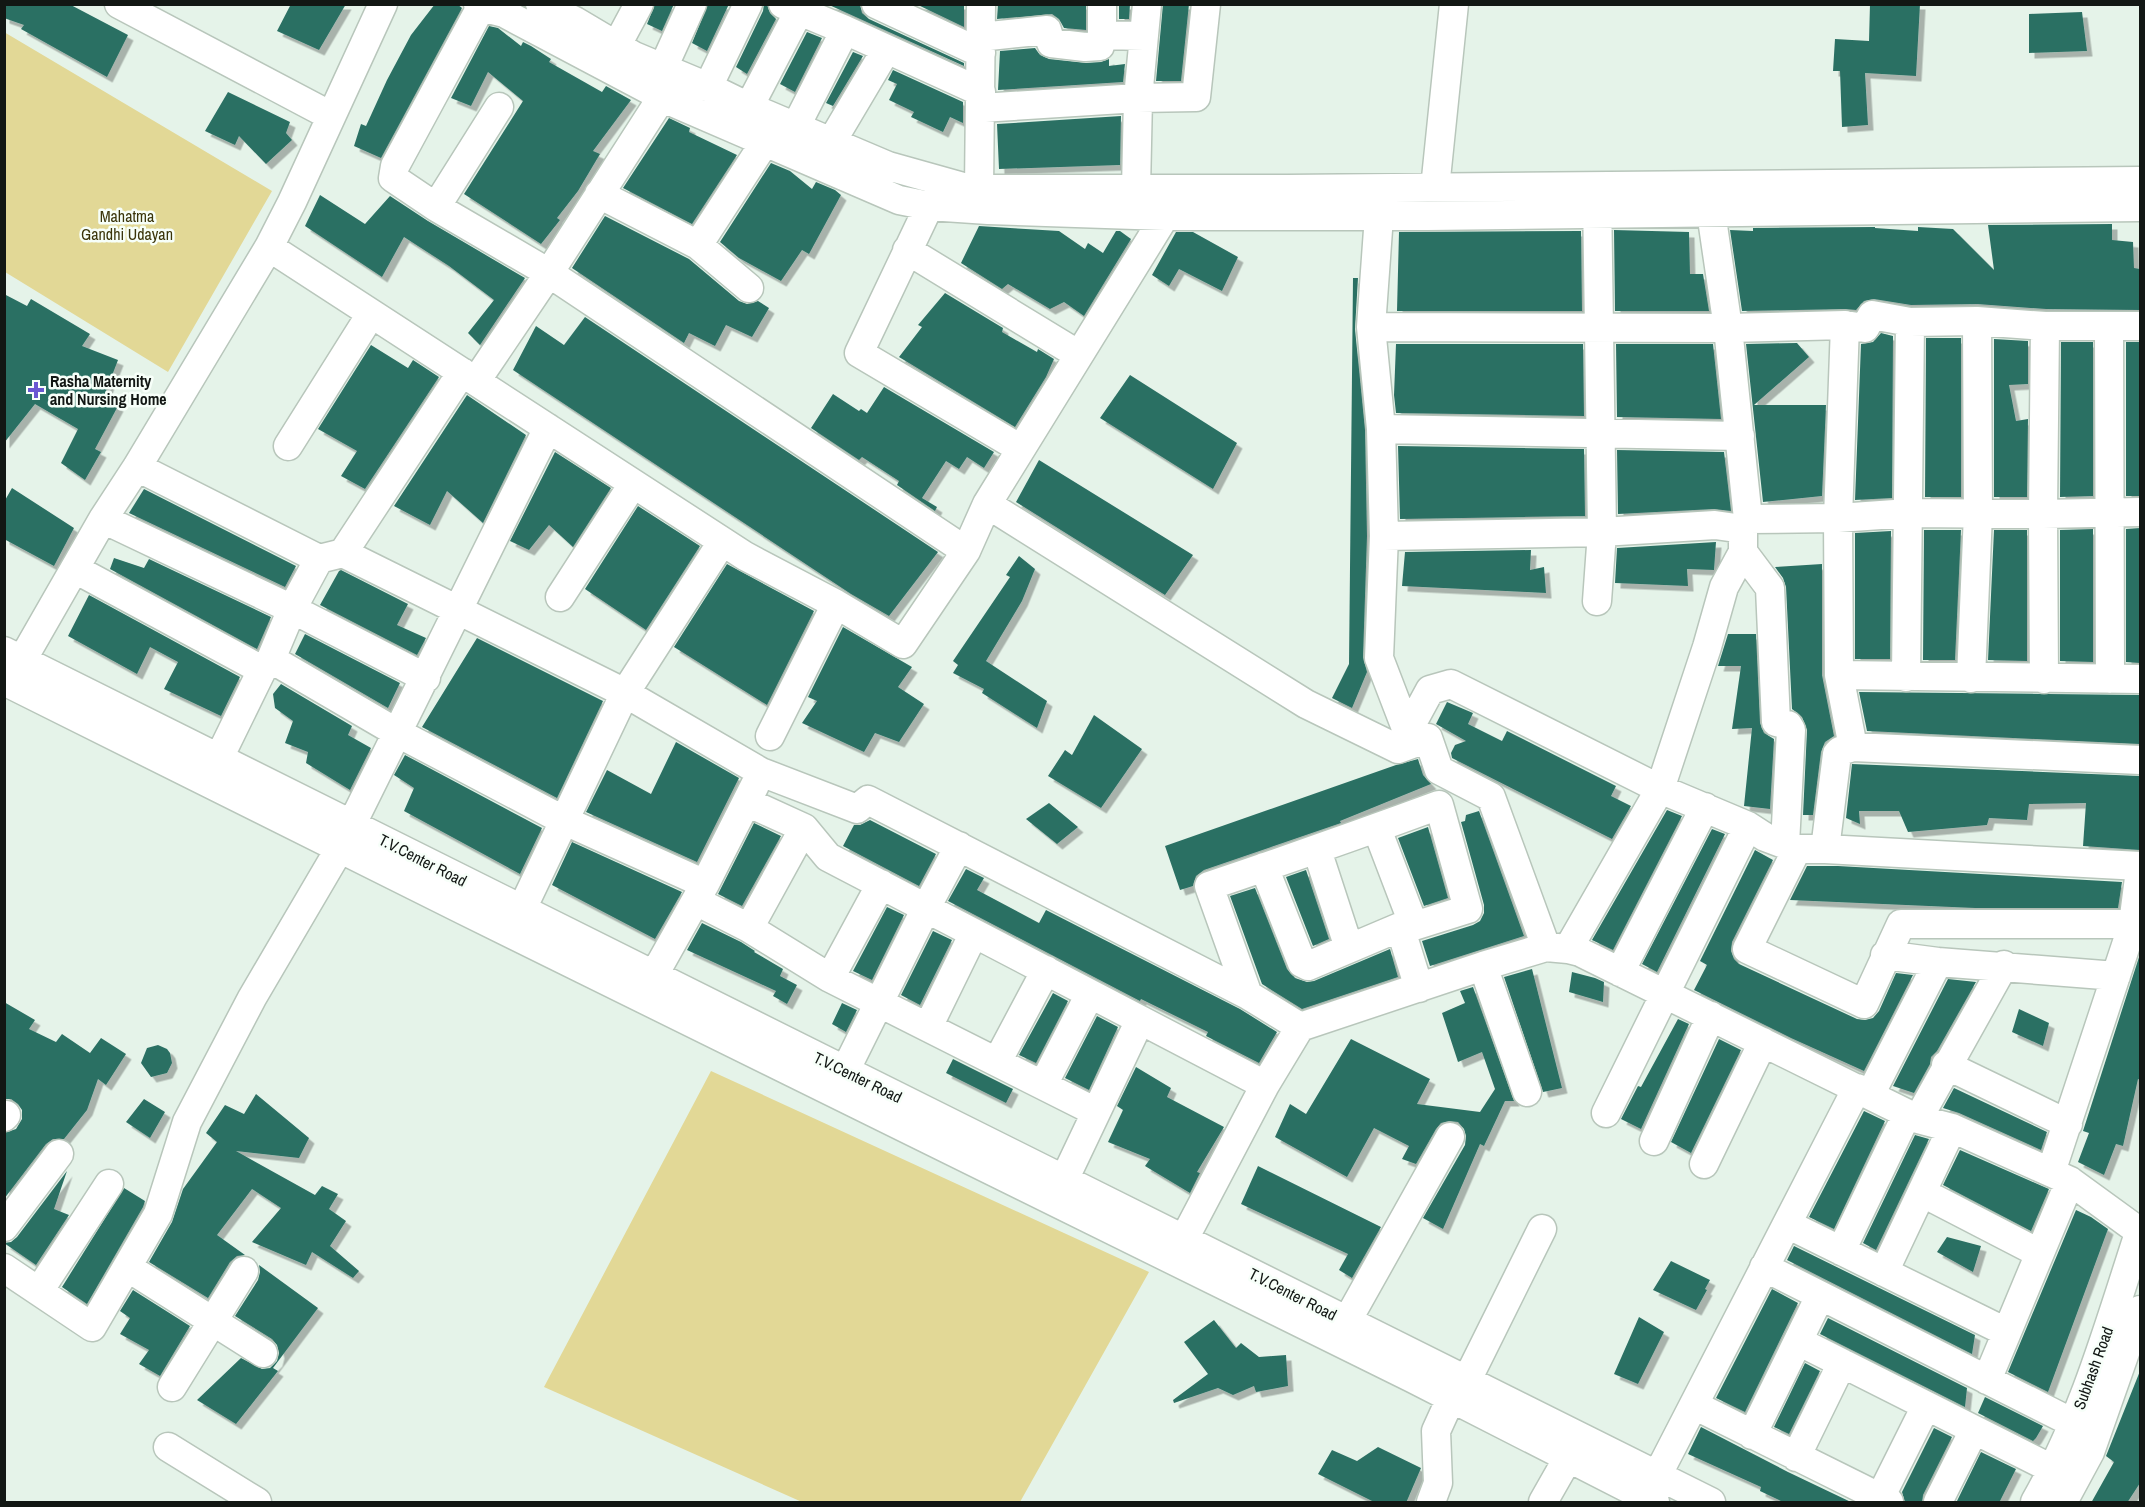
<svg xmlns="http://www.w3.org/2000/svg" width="2145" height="1507" viewBox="0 0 2145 1507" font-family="'Archivo Narrow',sans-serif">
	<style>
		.green { fill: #e2d896 }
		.building { fill: #2c7064; filter: url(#shadow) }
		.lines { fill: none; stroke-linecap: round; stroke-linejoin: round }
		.minor-casing { stroke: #b8c6bb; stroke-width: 31 }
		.minor { stroke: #fff; stroke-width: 28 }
		.poi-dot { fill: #6a57d1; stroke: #f7fff9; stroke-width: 2 }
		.labels { text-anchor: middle; stroke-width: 5; stroke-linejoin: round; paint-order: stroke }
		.park-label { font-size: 16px; fill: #3a3409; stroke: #f7fff9 }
		.poi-label { font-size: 16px; font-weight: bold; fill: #121714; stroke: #f7fff9; text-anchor: start }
		.street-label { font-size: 16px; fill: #121714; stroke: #f7fff9 }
	</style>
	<defs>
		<filter id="shadow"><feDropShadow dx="5.5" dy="5.5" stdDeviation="0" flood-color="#0004"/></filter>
	</defs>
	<rect width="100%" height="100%" fill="#e5f3e9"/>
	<path class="green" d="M4,32L272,191L168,372L5,272Z
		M711,1071L1149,1272L1020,1502H802L544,1387Z"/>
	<path class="building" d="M4,4H69L128,35L107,77L21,29L24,25L4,18Z
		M291,4H346L319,50L277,31Z
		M435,4H457L462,8L381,158L354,146L361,124L366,126L387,80L411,35Z
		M655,4H674L662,31L647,24Z
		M708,4H729L707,51L692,43Z
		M764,4H767L770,13L776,19L747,74L736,67L763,11Z
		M827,4H860L862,13L869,19L964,63V66Z
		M916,4H964V27Z
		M998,4H1086V30L1064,28L1059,19L1052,14L997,19Z
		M1119,4H1130L1129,19H1119Z
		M1163,4H1189L1181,81H1156Z
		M1870,4H1920L1916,76L1865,73L1868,125L1842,127L1840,71H1833L1835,39L1869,41Z
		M2082,12L2087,51L2029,53V14Z
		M489,26L498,28L521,46L523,42L531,46L551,59L549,62L602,92L606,86L631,100L593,151L600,154L578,191L557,218L560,220L541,244L464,194L523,101L488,72L471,106L451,98Z
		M807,32L822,38L795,92L780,84Z
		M1035,48L1040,55L1049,59L1086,63L1101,62L1109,59V66L1125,64L1123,82L998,90L1000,51Z
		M853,52L863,56L833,106L826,103Z
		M893,70L963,102V123L950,117L943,132L911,117L914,112L889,100L897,84L888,80Z
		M228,92L290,122L286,133L292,140L266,164L239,136L235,145L205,131Z
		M1121,116L1120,165L999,169L997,124Z
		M669,118L690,128L689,132L737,155L692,224L623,188Z
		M771,163L790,171L812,189L816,182L835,190L841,195L809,254L802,250L781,281L739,258L720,242Z
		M320,195L365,224L390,196L428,221L525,278L480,345L468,333L494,300L449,266L404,237L382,277L305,226Z
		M605,216L689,259L739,301L747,304L758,301L769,308L752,337L726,325L715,346L689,333L684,343L572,268Z
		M2112,224V240L2133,242L2134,268L2140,269V310L2046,309L1977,304L1911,305L1874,299L1864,301L1856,310L1845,309L1742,311L1730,230L1753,231V228L1875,227V228L1918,231V227L1953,229L1994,270L1988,225Z
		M979,226L1059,231L1085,249L1088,243L1103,253L1116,231H1120L1131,239L1084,316L1064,302L1050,309L1008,284L1002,289L961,263Z
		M1614,230L1689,232L1690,274H1703L1709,311H1615Z
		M1581,231L1582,311H1397L1399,232Z
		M1176,232H1193L1238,257L1222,291L1179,269L1169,286L1152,275Z
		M1353,278H1358L1355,329L1365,430L1367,536L1363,657L1367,672L1352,708L1332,698L1349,664Z
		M945,293L1003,328L1002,332L1037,352L1038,349L1054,359L1046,377L1015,427L899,357L922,327L918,325Z
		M4,294L27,306L31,299L90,334L82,346L118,360L103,399L118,406L95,449L101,452L85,480L61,463L78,429L35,404L4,443Z
		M585,317L938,552L889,616L851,594L513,370L536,326L564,345Z
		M1881,333L1893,336L1892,498L1855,500L1861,344L1873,342Z
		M1926,338H1961V497H1925Z
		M1994,339L2028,341V384L2009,385L2016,421L2028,419L2027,497H1994Z
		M2061,342H2093V496L2060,497Z
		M2126,342H2140V496H2126Z
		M1797,343L1809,357L1754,405H1826L1822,496L1763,502L1746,344Z
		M1396,344H1583L1584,416L1396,413L1394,395Z
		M1616,344H1713L1721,419L1617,417Z
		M371,345L408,368L413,360L439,377L365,489L341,476L357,451L318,429Z
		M1130,375L1237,443L1213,489L1100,418Z
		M884,387L994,452L984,468L967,457L959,469L946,461L922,498L937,507L935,511L897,485L899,481L862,457L859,460L811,428L833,394L859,411L861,409L867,413Z
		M467,395L526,435L483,523L447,491L430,525L394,506Z
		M1398,446L1584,449L1585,516L1400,519Z
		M1617,450L1724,452L1731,511L1714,509L1618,514Z
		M555,452L611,488L573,547L549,525L529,550L510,541Z
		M1039,460L1193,555L1165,595L1016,502Z
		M12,488L74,528L54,566L4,539V502Z
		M144,489L296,566L285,587L129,513Z
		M638,506L700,546L646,630L585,589Z
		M2140,528V663L2126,662V529Z
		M2093,529V662L2060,661V530Z
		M1924,530H1961L1955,660H1923Z
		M1994,530H2027V661L1988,660Z
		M1891,531L1890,659H1855V533Z
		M1716,542L1714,570L1687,569L1688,586L1615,583L1617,548Z
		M1531,550L1530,570L1544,567L1546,593L1402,586L1405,552Z
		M1019,556L1035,569L1022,601L986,661L1047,701L1037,728L982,693L984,689L953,673L958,665L953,661L1010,577L1006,575Z
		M114,558L144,568L149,559L271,617L257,649L110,569Z
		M727,564L814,611L767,705L674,647Z
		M1822,564V675L1834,736L1825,742L1821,752L1813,815H1803L1807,730L1802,717L1792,709L1786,587L1783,578L1775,567Z
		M341,570L408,604L397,625L426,638L417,655L320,605L339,571Z
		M89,595L240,677L221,716L164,689L178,662L150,647L137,674L68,636Z
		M843,627L912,667L898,687L924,704L899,742L875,733L864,752L802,723L817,701L808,697Z
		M305,634L400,683L388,708L295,654Z
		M1728,634H1756L1760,723L1764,733L1774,739L1770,809L1744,806L1752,728L1732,729L1741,666H1718Z
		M477,638L603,701L557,798L422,727Z
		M281,684L352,726L348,735L371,748L350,790L306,763L308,752L285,743L293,721L275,708L273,694Z
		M1859,692L2140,695V744L1867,731Z
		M1447,702L1473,713L1468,724L1502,741L1507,731L1616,786L1611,796L1631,806L1612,839L1452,758L1451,753L1455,745L1466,741L1436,724Z
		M1094,715L1142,749L1101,808L1048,776L1065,750L1072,755Z
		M676,742L739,778L697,862L586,812L607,770L651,794Z
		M405,755L542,828L520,874L404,811L414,788L394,775Z
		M1418,759L1423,775L1431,784L1340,821L1341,823L1204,870L1196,876L1193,886L1180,890L1165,846L1396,765Z
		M1852,764L2140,776V850L2083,846L2086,803L2029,804L2027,820L1989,818L1987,825L1908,832L1899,811H1859L1860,824L1846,818Z
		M1049,803L1078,827L1057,844L1026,819Z
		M1667,810L1682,816L1613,950L1592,940Z
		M1479,811L1524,936L1430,966L1422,941L1473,925L1480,921L1484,913V905L1461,822L1465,821L1466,815Z
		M870,820L936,854L919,886L843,846L854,825H860Z
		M754,823L781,836L742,906L718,894Z
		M1428,827L1448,898L1424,906L1398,838Z
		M1712,829L1725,834L1657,972L1642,964Z
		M572,842L682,892L655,939L552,885Z
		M1755,850L1773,860L1732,942L1731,951L1734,959L1739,964L1857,1019L1865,1020L1873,1018L1879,1011L1896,973L1913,975L1864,1071L1791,1038L1694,990L1707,965L1700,961Z
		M1807,866H1838L2122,882L2118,908H1975L1790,900Z
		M966,869L984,878L977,890L1039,923L1046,910L1240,1009L1277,1032L1259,1063L1206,1036L1208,1032L1141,999L1140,1001L948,901Z
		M1306,870L1329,939L1313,946L1286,877Z
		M1255,888L1287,969L1295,978L1307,982L1314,981L1390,949L1398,977L1302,1009L1262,984L1230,896Z
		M887,907L904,915L872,980L853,971Z
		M702,923L741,942L755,951L754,952L783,969L780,976L797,985L787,1004L773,996L776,991L687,950Z
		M933,931L952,940L920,1005L901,995Z
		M2140,954V1080L2138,1079L2123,1146L2116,1144L2104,1175L2078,1162L2089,1133L2083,1131Z
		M1532,969L1562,1088L1543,1092L1504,977Z
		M1572,972L1595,978L1604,982L1603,1002L1569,992Z
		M1948,979L1976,982L1937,1051L1931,1057L1930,1064L1914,1093L1893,1086Z
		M1473,987L1514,1101H1505L1484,1146L1480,1144L1443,1229L1423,1218L1465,1145L1466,1136L1464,1129L1458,1122L1449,1121L1441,1123L1436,1129L1416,1164L1402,1159L1409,1146L1374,1128L1347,1177L1275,1137L1290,1104L1306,1114L1351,1039L1430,1079L1417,1104L1480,1112L1495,1089L1482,1052L1458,1062L1442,1013L1465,1003L1460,991Z
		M1053,993L1068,1001L1036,1063L1019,1055Z
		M4,1002L35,1020L29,1029L56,1042L62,1034L90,1053L101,1038L126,1054L106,1085L98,1079L87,1110L64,1139H53L46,1144L4,1199V1133L16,1129L22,1119V1110L18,1104L11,1099H4Z
		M842,1003L857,1010L846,1032L832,1024Z
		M2019,1009L2049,1023L2043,1046L2012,1032Z
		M1097,1016L1118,1027L1089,1090L1065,1078Z
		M1678,1019L1689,1024L1641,1129L1621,1119L1638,1086L1641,1087Z
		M1719,1039L1741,1050L1691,1153L1671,1142Z
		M158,1045L167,1049L170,1053L172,1063L167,1073L151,1077L141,1063L147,1048Z
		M953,1059L1013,1089L1006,1103L946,1073Z
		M1136,1067L1171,1088L1167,1097L1224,1127L1197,1172L1200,1173L1190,1193L1145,1166L1150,1159L1108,1142L1123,1110L1117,1106Z
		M1954,1088L2047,1132L2041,1150L1959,1113L1943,1108Z
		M256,1094L309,1138L299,1158L236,1151L315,1195L322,1186L338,1194L329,1209L346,1221L330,1246L359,1271L353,1278L312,1252L306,1265L252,1242L281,1208L252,1189L217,1235L245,1255L237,1256L230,1262L208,1298L149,1262L172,1222L183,1189L217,1142L206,1133L225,1105L244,1114Z
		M144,1099L165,1112L150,1138L126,1122Z
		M1864,1111L1885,1121L1834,1229L1809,1217Z
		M1915,1135L1929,1139L1876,1250L1863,1243Z
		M1960,1150L2049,1189L2031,1231L1943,1185Z
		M1258,1166L1381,1227L1352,1278L1339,1270L1348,1254L1241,1204Z
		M67,1171L54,1209L69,1215L36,1265L4,1243L11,1242L17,1237Z
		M124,1188L145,1201L143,1207L87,1304L62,1287Z
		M2076,1210L2091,1217L2108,1229L2048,1392L2008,1372Z
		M1947,1237L1981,1246L1973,1272L1937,1252Z
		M1794,1246L1975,1335L1972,1354L1787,1260Z
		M1671,1261L1710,1280L1705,1289L1707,1290L1696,1310L1653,1290Z
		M259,1265L318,1308L273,1368L278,1371L236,1424L197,1400L241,1358L262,1369L270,1368L277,1361L279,1353L277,1345L272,1339L235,1316L258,1280L260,1272Z
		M1772,1289L1798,1303L1745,1412L1716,1398Z
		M133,1290L190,1326L160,1376L139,1364L149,1350L120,1334L130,1318L120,1311Z
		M1639,1317L1664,1332L1638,1384L1614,1374Z
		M1828,1318L1967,1388L1965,1407L1820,1334Z
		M1214,1320L1236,1348L1241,1343L1259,1357L1286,1355L1288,1386L1256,1392L1254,1386L1233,1395L1218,1388L1174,1403L1173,1400L1208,1374L1184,1342Z
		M1805,1363L1820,1371L1789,1434L1774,1427Z
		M2140,1371V1483L2127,1503H2091L2114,1462L2106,1456Z
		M1985,1397L2043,1426L2036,1438L2033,1441L1978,1413Z
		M1701,1427L1788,1472L1853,1503H1785L1760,1491L1761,1487L1688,1454Z
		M1934,1428L1952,1437L1923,1495L1922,1503H1905L1902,1492Z
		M1378,1447L1421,1468L1406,1503H1376L1318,1474L1332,1450L1357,1461Z
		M1981,1452L2016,1469L1999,1503H1956Z"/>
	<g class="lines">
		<g class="minor-casing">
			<path id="minor" d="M119,4L331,116
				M478,4L481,7L504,13L672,102L899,200L929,206L988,210L1165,216H1428L2140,207
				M540,4L575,21L634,56L708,87L749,107L888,166L970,189H1287L2140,181
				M783,4L845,30L981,92
				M876,4L981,53
				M1102,4V35
				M481,7L395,166L393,178L436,207L549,273L966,551
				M980,37L1047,30L1051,43L1085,47L1100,46L1102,35L1144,36
				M617,45L639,4
				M663,68L692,4
				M708,87L748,4
				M749,107L799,11
				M981,108L1138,98L1196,97L1206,4
				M796,126L845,30
				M832,141L886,50
				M1435,188L1454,4
				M979,189L981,4
				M1136,189L1138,98L1147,4
				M599,194L698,245L749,288
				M1597,194L1602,532L1597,601
				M1378,196L1379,216L1371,327L1381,429L1384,536L1379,658L1407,731
				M929,206L859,353L1021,449
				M436,207L499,107
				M698,245L765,142
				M269,247L745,556L836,604L903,644L966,551L987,504L1165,216L1166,200
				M907,250L1079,355
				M1845,325L1838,518L1839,675L1853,747
				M2109,326L2110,679
				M1371,327L1728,328L1845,325L1865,328L1872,315L1910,322L1977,321L2045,326H2140
				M476,381L549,273L662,97L669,81
				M1381,429L1740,436
				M288,446L371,314
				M137,467L319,559L343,553L625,693L761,772L857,809L868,800L1248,995L1300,1027
				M987,504L1306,704L1398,749L1430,690L1451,684L1660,789L1748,826L1765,837L1797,849H1825L2140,866
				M103,519L292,609L426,678
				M1748,519L1838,518L1909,513L2043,514L2140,512
				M1384,536L1602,532L1715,525L1743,529
				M1743,552L1770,588L1776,722L1788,725L1791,730L1785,844
				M343,553L462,372
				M75,569L262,670
				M560,597L633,484
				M4,651L1711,1502
				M271,659L396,732L563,820L705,884
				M1839,675L2140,679
				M13,676L103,519L137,467L269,247L292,202L383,4
				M1906,677L1910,322
				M1971,678L1978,514L1977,321
				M2044,679L2043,514L2045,326
				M4,681L463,910L1412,1378L1655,1502
				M770,736L836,604
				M1398,749L1428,738L1439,770L1491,797L1546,947
				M219,758L262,670L271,659L292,609L319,559
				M747,802L804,828L828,857L1265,1085
				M1377,829L1414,926
				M1797,849L1747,949L1864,1004L1901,924H2133
				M1825,849L1837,754L1840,751L1853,747L2140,760
				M1317,850L1349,948
				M696,901L749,928L830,978L1096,1112
				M522,909L625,693L722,542
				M1400,927L1419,988
				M749,928L804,828
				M1568,949L1660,789L1707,647L1724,587L1743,552V529L1748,519L1728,328L1711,212L1710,192
				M1885,955L1938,962L2116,976
				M1483,966L1527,1092
				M1620,972L1705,807
				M654,975L705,884L755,785
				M830,978L881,884
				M1248,995L1209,886C1286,860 1363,833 1439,805L1468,909L1414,926L1400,927L1308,966L1302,963L1264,867
				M928,1027L974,933
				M997,1062L1046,970
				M1946,1065L2068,1124
				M845,1071L926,908L959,846
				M1043,1085L1090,994
				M1870,1095L1938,962
				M1606,1113L1748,826
				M4,1117L6,1115
				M1918,1119L2004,965
				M1654,1141L1711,1016
				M1704,1164L1763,1042
				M2051,1172L2133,924L2140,870
				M1064,1180L1140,1020
				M1923,1193L2039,1253
				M1787,1224L2006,1332
				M4,1227L59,1154
				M1184,1239L1265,1085L1300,1027L1483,966L1546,947L1568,949L1580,952L1918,1119L1952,1128L2070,1181L2140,1232
				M1841,1251L1907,1114
				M127,1267L263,1353
				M1764,1267L2073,1423
				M4,1268L92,1327L158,1214L187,1122L252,998L340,848L548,428
				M1884,1272L1952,1128
				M39,1291L109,1184
				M1347,1321L1450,1137
				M1798,1341L2054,1470
				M1467,1380L1542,1229
				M1987,1380L2070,1181
				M172,1387L244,1271
				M1694,1405L1889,1502
				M1752,1435L1820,1296
				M168,1447L257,1502
				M1796,1457L1842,1363
				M1657,1476L1857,1088
				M1880,1498L1926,1406
				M1431,1502L1438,1483L1436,1431L1451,1398
				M1543,1502L1568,1458
				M1938,1502L1974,1430
				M2035,1502C2083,1418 2110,1322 2140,1230
				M2063,1502L2090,1452L2140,1310"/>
		</g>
		<use href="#minor" class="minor"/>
	</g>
	<path class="poi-dot" d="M33 381h6v6h6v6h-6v6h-6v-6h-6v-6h6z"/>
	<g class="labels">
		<g class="park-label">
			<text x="127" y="222">Mahatma<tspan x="127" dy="18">Gandhi Udayan</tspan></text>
		</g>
		<g class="poi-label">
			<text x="50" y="387">Rasha Maternity<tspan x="50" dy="18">and Nursing Home</tspan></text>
		</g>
		<g class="street-label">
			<text transform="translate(423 860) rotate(27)" y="6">T.V.Center Road</text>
			<text transform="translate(858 1077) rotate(26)" y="6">T.V.Center Road</text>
			<text transform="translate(1293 1294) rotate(27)" y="6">T.V.Center Road</text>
			<text transform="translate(2093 1368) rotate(-70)" y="6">Subhash Road</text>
		</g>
	</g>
	<rect width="2145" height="1507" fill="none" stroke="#121714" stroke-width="12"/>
</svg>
